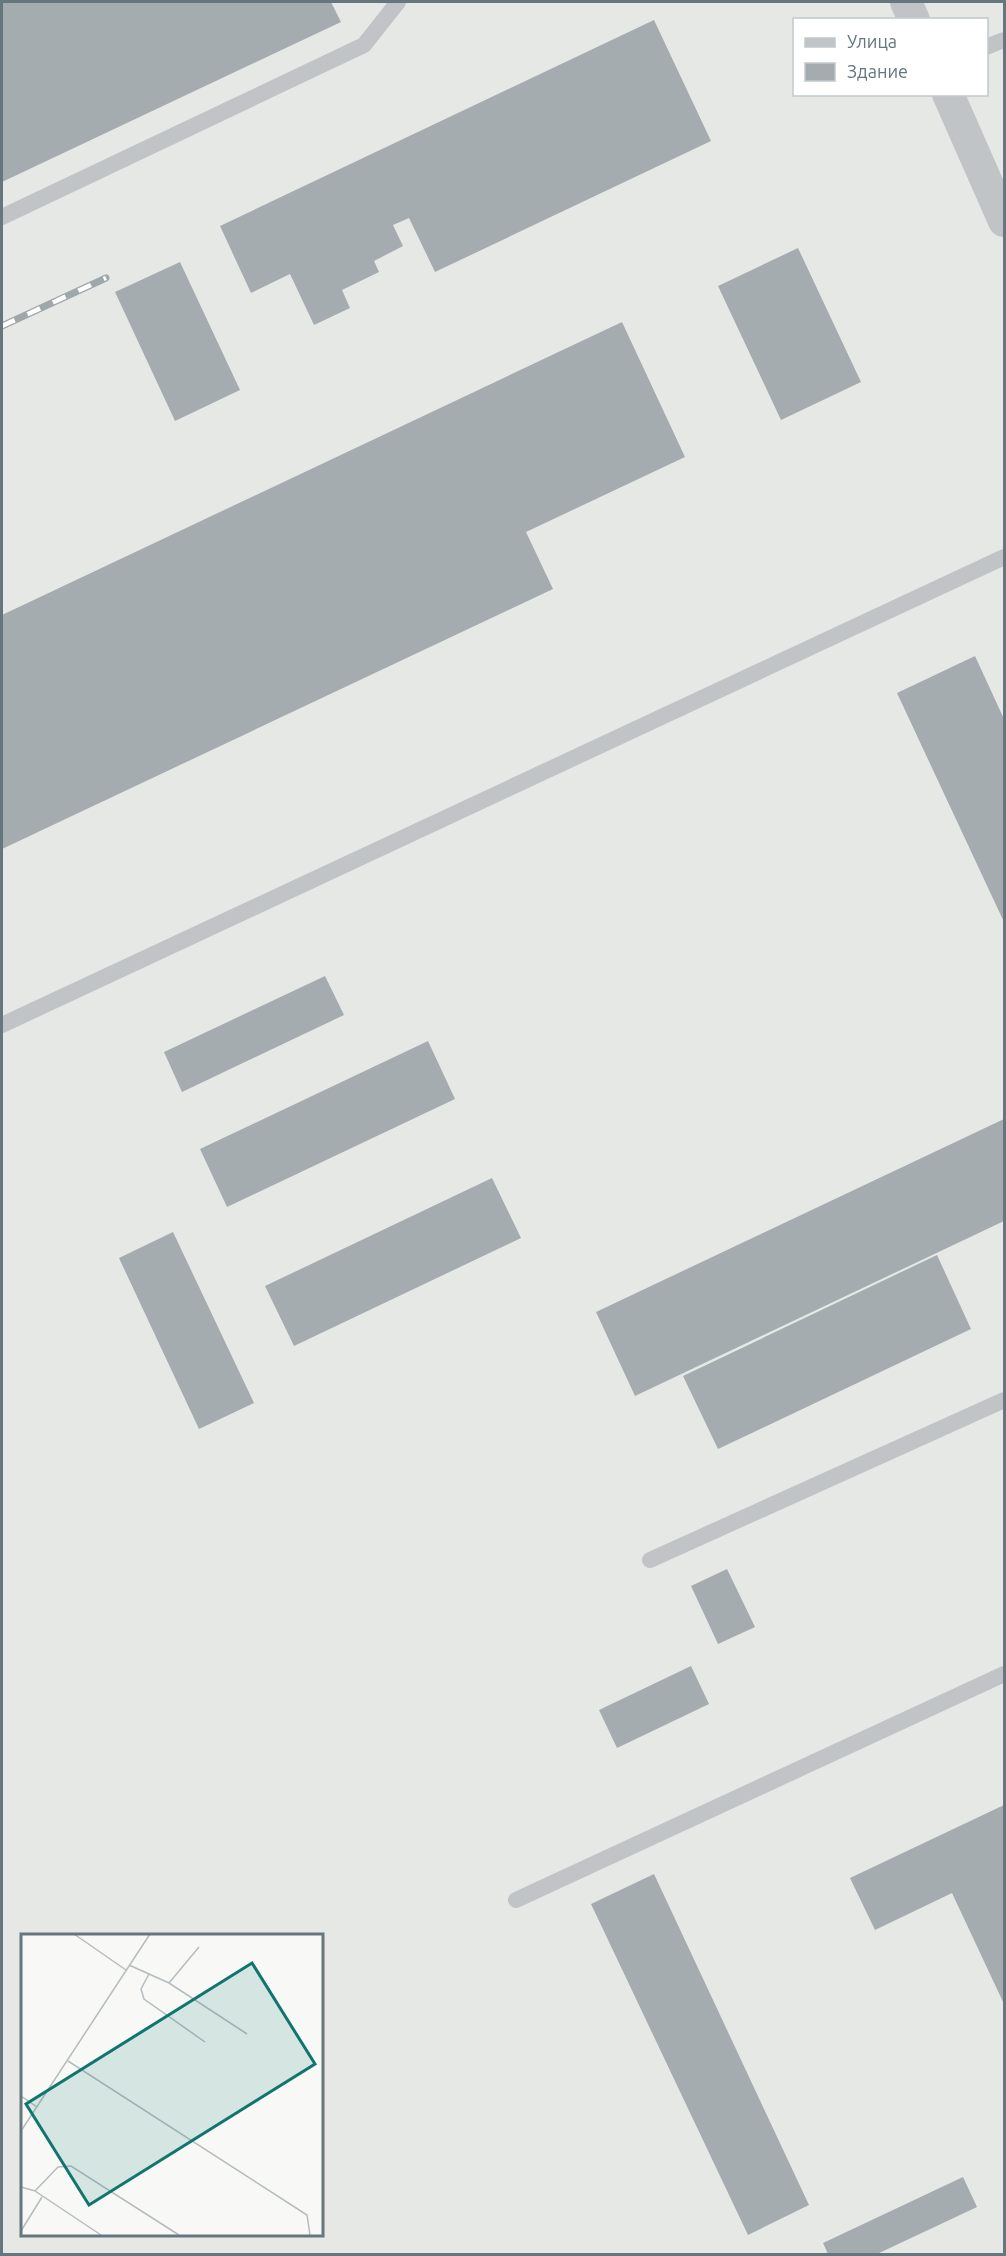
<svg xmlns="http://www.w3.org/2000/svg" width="1006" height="2256" viewBox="0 0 1006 2256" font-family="Ubuntu,sans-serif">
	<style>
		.built { fill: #e6e8e6; fill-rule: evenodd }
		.building { fill: #a4acb0 }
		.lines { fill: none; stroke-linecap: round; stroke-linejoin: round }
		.service { stroke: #c0c4c7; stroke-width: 16 }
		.minor { stroke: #c0c4c7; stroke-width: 32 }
		.rail-casing { stroke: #a0a7ab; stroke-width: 7 }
		.rail { stroke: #fff; stroke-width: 4.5; stroke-dasharray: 14; stroke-linecap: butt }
		.inset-road { fill: none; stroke: #b5bcbf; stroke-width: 1.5 }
		.view { fill: #0f766e; fill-opacity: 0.15; stroke: #0f766e; stroke-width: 3 }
		.inset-edge { fill: none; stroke: #66767d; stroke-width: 3 }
	</style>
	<rect width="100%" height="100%" fill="#f8f8f6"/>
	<path class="built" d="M2,2H1004V2254H2ZM794,20H986V94H794ZM22,1935H321V2234H22Z"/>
	<path class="building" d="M2,2H331L341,22L2,182Z
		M654,20L711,141L435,272L409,218L393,225L403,246L374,261L379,272L342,290L350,308L314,325L290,274L251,293L220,226Z
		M798,248L861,382L781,420L718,286Z
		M180,262L240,390L175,421L115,292Z
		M622,322L685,457L526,532L553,589L2,849V615Z
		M975,656L1004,719V922L897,693Z
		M325,976L344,1015L182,1092L164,1052Z
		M428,1041L455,1099L227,1207L200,1149Z
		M1004,1119V1221L635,1396L596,1312Z
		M492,1178L521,1238L294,1346L265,1286Z
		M173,1232L254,1403L199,1429L119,1258Z
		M937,1255L971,1329L718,1449L683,1376Z
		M727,1569L755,1627L718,1644L691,1586Z
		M691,1666L709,1704L617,1748L599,1710Z
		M1004,1805V2004L952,1893L875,1930L850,1878Z
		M654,1874L809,2205L748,2235L591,1904Z
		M963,2177L977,2207L877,2254H828L823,2243Z"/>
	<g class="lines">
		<path class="service" d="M986,47L1004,40
			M2,217L364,45L398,2
			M2,1025L1004,557
			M650,1560L1004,1400
			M516,1900L1004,1674"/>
		<path class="minor" d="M906,2L914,20
			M948,94L1004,221"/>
		<g class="rail-casing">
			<path id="rail" d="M2,326L106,278"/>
		</g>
		<use href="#rail" class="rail"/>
	</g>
	<g transform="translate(21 1934)">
		<rect width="302" height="302" fill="#f8f8f6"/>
		<path class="inset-road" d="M53,0L105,36M108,31L148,49L226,100M128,40L120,55L123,65L184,108M148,49L178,13M47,127L286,281L289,301M0,162L16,173M0,197L129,0M0,253L14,257L37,233L50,232L158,301M14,257L80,301M0,297L21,263"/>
		<path class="view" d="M231,29L294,130L68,271L5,170Z"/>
		<rect width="302" height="302" class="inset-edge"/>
	</g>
	<rect width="1006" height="2256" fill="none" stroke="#66767d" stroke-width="6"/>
	<rect x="793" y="18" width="195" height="78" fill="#ffffff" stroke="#c2c8cb" stroke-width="1.5"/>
	<rect x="805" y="38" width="30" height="9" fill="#c0c4c7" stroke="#c2c8cb" stroke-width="1.5"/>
	<text x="847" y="48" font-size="18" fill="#66767d">Улица</text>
	<rect x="805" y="63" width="30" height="18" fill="#a4acb0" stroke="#c2c8cb" stroke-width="1.5"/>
	<text x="847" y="78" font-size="18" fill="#66767d">Здание</text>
</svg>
